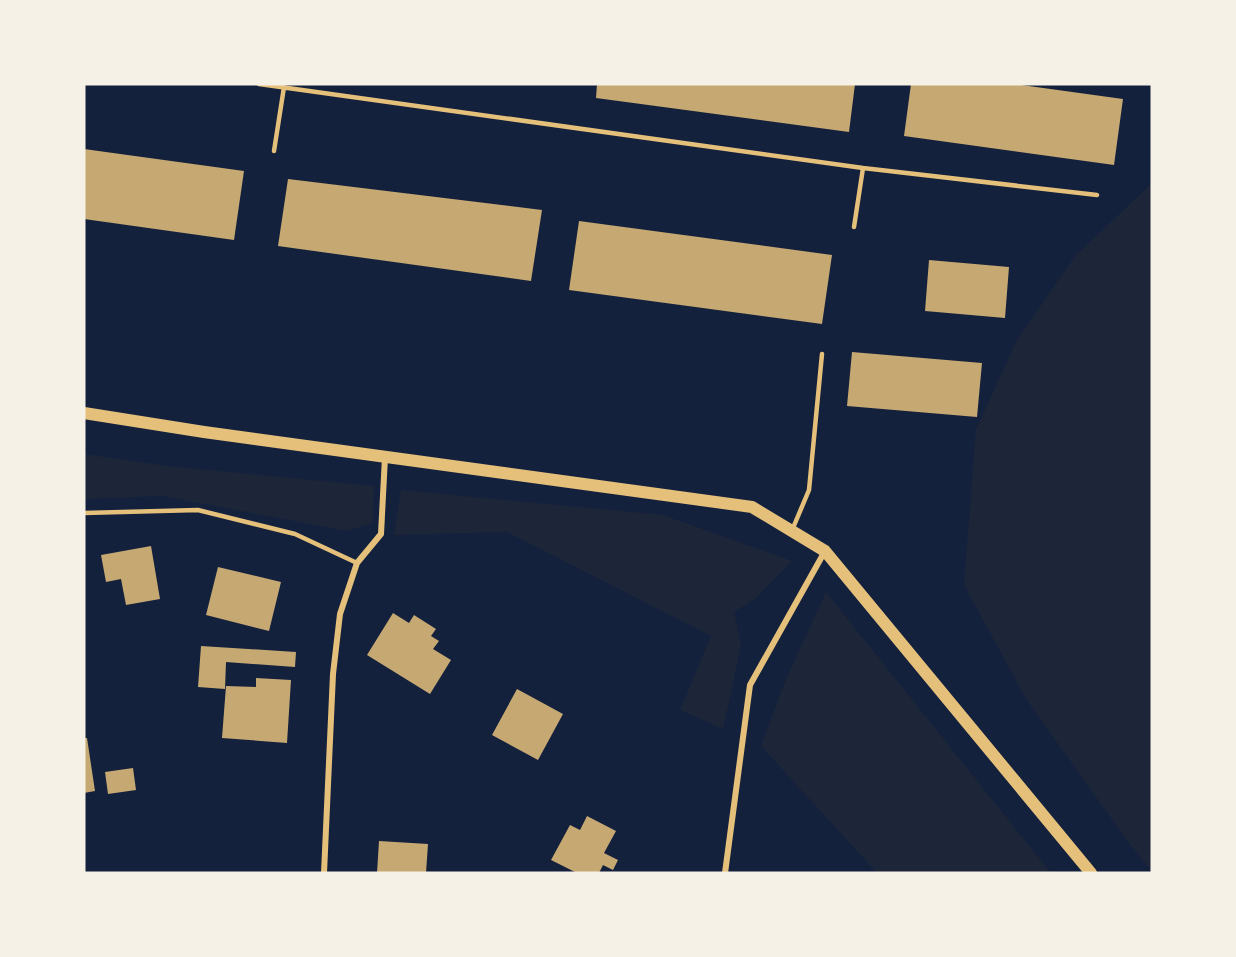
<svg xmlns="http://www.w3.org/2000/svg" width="1236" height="957" viewBox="0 0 1236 957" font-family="'Golos Text',sans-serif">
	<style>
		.green { fill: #1d2539 }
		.building { fill: #c6a872 }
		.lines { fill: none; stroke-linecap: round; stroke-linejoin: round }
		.service { stroke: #e5c07b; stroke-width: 4.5 }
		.minor { stroke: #e5c07b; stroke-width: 6 }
		.secondary { stroke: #e5c07b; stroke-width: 12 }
	</style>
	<rect width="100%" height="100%" fill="#14213d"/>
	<path class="green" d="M1152,183V871L1131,846L1026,699L964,585L976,429L1017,340L1075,256Z
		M84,454L167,466L374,486L373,523L347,531L162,496L84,499Z
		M401,490L663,515L792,561L755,599L734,612L741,646L723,729L680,710L711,636L507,532L394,535Z
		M826,592L1051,873H877L761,746L786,679Z"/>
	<path class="building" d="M597,84H855L849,132L596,98Z
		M911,84H1014L1123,99L1114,165L904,136Z
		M84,149L244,171L234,240L84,219Z
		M288,179L542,210L531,281L278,246Z
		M579,221L832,255L822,324L569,290Z
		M929,260L1009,267L1005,318L925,311Z
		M852,352L982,363L977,417L847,406Z
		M151,546L160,599L126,605L121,579L106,582L101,555Z
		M218,567L281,582L269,631L206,615Z
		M393,613L409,623L414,615L436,629L431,636L439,641L433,649L451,660L430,694L367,655Z
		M201,646L296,652L295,667L226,662L225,689L198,687Z
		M256,678L291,680L287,743L222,738L226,686L256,687Z
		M517,689L563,714L538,760L492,735Z
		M84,738H87L95,791L84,793Z
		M133,768L136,790L108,794L105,772Z
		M587,816L616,831L604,853L618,860L613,870L603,865L599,873H577L551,860L570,825L580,830Z
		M379,841L428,844L426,873H377Z"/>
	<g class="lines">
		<path class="service" d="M259,84L863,168L1097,195
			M274,151L284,87
			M854,227L863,168
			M84,513L198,510L295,534L357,563
			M793,528L809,490L822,354"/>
		<path class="minor" d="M324,873L333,674L340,614L357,563L381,534L385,457
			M725,873L750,685L825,551"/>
		<path class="secondary" d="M84,413L204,432L752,507L825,551L1091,873"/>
	</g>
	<rect width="1236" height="957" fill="none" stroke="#f6f1e7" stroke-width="171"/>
</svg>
